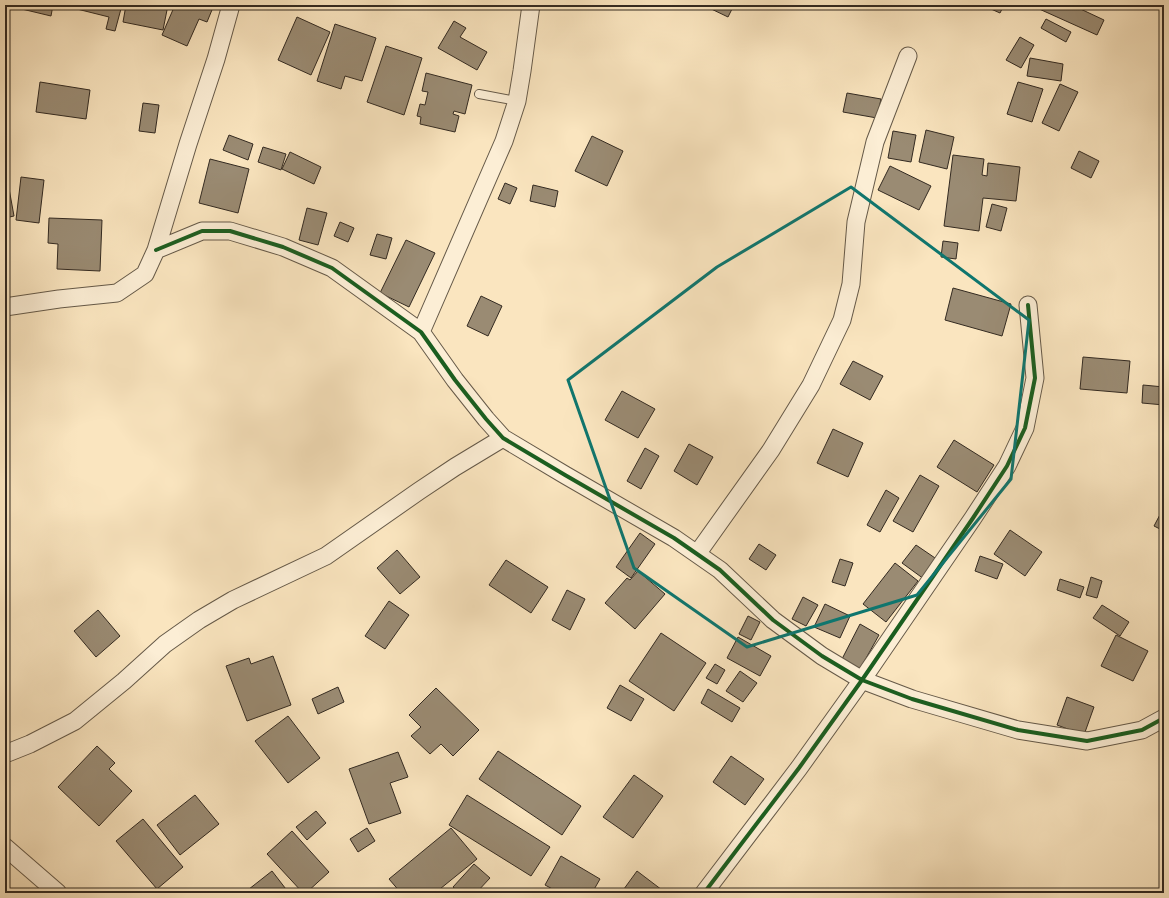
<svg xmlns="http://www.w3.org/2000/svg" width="1169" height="898" viewBox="0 0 1169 898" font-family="'Gentium Book Plus',serif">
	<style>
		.building { fill: #9a8b73; stroke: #332a21 }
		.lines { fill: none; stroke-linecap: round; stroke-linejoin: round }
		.lane-casing { stroke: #655948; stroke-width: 10 }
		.street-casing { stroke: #655948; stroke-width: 19 }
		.lane { stroke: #fceed5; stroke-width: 8 }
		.street { stroke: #fceed5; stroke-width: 17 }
		.cycleway-casing { stroke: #fceed5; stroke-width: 6 }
		.cycleway { stroke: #1b5e20; stroke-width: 4 }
		.marked { fill: none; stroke: #0f766e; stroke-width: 3; stroke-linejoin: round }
	</style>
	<rect width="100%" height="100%" fill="#fae5bf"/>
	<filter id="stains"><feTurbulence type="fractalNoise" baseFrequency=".005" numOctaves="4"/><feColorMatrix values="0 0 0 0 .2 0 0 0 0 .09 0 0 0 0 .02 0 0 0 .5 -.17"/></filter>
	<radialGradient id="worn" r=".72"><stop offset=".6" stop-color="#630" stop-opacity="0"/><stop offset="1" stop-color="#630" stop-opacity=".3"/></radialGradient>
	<path class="building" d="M5,5H53L51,16Z
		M78,5H122L115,31L106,29L109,17L77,9Z
		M126,5H168L163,30L123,22Z
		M175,5H214L207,22L199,19L187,46L162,35Z
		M703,5H734L728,17Z
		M982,5H1004L1000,13Z
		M1038,5H1072L1104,20L1097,35L1037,8Z
		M297,17L330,32L311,75L278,60Z
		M1046,19L1071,32L1066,42L1041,28Z
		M454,21L466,28L460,37L487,52L477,70L438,48Z
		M335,24L376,38L362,81L345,76L341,89L317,81Z
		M1020,37L1034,45L1021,68L1006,60Z
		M386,46L422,58L404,115L367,102Z
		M1030,58L1063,64L1061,81L1027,76Z
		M426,73L472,85L465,114L454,111L453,114L459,116L455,132L420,124L421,117L417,116L420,104L425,105L428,92L422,91Z
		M40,82L90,90L86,119L36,112Z
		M1018,82L1043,89L1032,122L1007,114Z
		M1060,84L1078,92L1059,131L1042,123Z
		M847,93L881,99L877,118L843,112Z
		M143,103L159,105L155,133L139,131Z
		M926,130L954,137L947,169L919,162Z
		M893,131L916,135L911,162L888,158Z
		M229,135L253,144L248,160L223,150Z
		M592,136L623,151L607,186L575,171Z
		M263,147L286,154L281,170L258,162Z
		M1079,151L1099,161L1091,178L1071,168Z
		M290,152L321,167L314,184L282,169Z
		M953,155L984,159L982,175L987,176L988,163L1020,167L1016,201L983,198L979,231L944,226Z
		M210,159L249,169L238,213L199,203Z
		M890,166L931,186L919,210L878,190Z
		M21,177L44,180L39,223L16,220Z
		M8,183L14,216L5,218V184Z
		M505,183L517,188L510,204L498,199Z
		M533,185L558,191L555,207L530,201Z
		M992,204L1007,208L1001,231L986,227Z
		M307,208L327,213L318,245L299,240Z
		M49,218L102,220L100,271L57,269L58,244L48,243Z
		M340,222L354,228L348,242L334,236Z
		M377,234L392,238L386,259L370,255Z
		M406,240L435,253L409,307L380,293Z
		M943,241L958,243L956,259L941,257Z
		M953,288L1011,304L1002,336L945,320Z
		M481,296L502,306L488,336L467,326Z
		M1083,357L1130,361L1127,393L1080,389Z
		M853,361L883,376L870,400L840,384Z
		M1143,385L1164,387V405L1142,403Z
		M622,391L655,409L638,438L605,420Z
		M833,429L863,443L848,477L817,463Z
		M954,440L994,465L977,492L937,467Z
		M689,444L713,457L697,485L674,471Z
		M645,448L659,456L641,489L627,481Z
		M920,475L939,486L913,532L893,521Z
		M886,490L899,498L880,532L867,525Z
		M1164,507V531L1154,526Z
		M1010,530L1042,552L1025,576L994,554Z
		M640,533L655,544L631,578L616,567Z
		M759,544L776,555L766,570L749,559Z
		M916,545L938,560L924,579L902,563Z
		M397,550L420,577L400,594L377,568Z
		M980,556L1003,564L997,579L975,571Z
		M840,559L853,563L845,586L832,582Z
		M506,560L548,587L531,613L489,585Z
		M895,563L918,581L886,622L863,604Z
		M638,571L665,594L635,629L605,603L627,578L630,580Z
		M1091,577L1102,581L1097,598L1086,595Z
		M1060,579L1084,587L1080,598L1057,590Z
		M567,590L585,599L570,630L552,620Z
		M803,597L818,605L806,626L792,619Z
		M389,601L409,615L385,649L365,636Z
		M825,604L850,616L840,638L814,627Z
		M1102,605L1129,622L1120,636L1093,618Z
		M98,610L120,636L96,657L74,631Z
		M748,616L760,622L751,640L739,634Z
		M860,624L879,635L860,669L842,659Z
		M661,633L706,663L674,711L629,681Z
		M1116,635L1148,651L1133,681L1101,666Z
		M738,637L771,656L760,676L727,658Z
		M273,656L291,705L247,721L226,666L249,658L251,664Z
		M715,664L725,670L717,684L706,678Z
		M740,671L757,683L743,702L726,691Z
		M620,685L644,699L631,721L607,708Z
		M338,687L344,702L318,714L312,699Z
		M436,688L479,730L453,756L441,744L430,754L411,736L421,727L409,715Z
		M708,689L740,708L732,722L701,703Z
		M1067,697L1094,707L1084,735L1057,725Z
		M288,716L320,758L288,783L255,741Z
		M97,746L115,763L109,769L132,791L99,826L58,787Z
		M498,751L581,806L562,835L479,779Z
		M398,752L408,777L390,783L401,813L369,824L349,769Z
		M731,756L764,779L745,805L713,782Z
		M634,775L663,796L633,838L603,817Z
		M195,795L219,824L180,855L157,825Z
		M467,795L550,847L531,876L449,825Z
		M316,811L326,823L307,840L296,827Z
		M143,819L183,867L157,889L116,841Z
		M367,828L375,841L358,852L350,839Z
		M451,828L477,859L435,893H401L389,879Z
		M292,831L329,872L306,893H303L267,854Z
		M561,856L600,879L592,893H560L545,885Z
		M474,864L490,878L476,893H460L453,887Z
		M272,871L289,893H244Z
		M637,871L666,893H621Z"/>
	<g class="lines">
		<g class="lane-casing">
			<path id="lane" d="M479,94L517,101"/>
		</g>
		<g class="street-casing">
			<path id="street" d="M156,250L202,231H230L283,247L332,268L421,332L455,380L486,419L503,438L565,475L674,538L720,570L773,620L822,656L862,680L912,699L1018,730L1087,741L1142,730L1164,718
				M5,307L59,299L117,293L145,274L156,250L188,144L216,59L231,5
				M421,332L504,141L517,101L522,71L531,5
				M697,554L771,450L811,385L842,320L851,284L856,222L875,142L908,56
				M5,754L30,744L75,721L124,681L165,644L199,620L233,600L326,556L419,491L455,467L503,438
				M5,847L58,893
				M704,893L799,768L862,680L973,518L1007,466L1025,428L1035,378L1028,305"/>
		</g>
		<use href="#lane" class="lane"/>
		<use href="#street" class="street"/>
		<g class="cycleway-casing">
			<path id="cycleway" d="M156,250L202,231H230L283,247L332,268L421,332L455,380L486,419L503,438L565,475L674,538L720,570L773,620L822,656L862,680L912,699L1018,730L1087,741L1142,730L1164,718
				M704,893L799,768L862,680L973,518L1007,466L1025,428L1035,378L1028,305"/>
		</g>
		<use href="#cycleway" class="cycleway"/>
	</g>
	<path class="marked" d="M851,187L1029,320L1011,479L917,595L747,647L634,568L568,380L717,267Z"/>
	<rect width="1169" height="898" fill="none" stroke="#fae5bf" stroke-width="20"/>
	<rect x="6" y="6" width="1157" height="886" fill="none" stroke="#332a21" stroke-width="2"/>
	<rect x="10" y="10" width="1149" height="878" fill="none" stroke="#332a21"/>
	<rect width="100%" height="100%" filter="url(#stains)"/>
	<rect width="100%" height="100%" fill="url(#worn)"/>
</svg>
